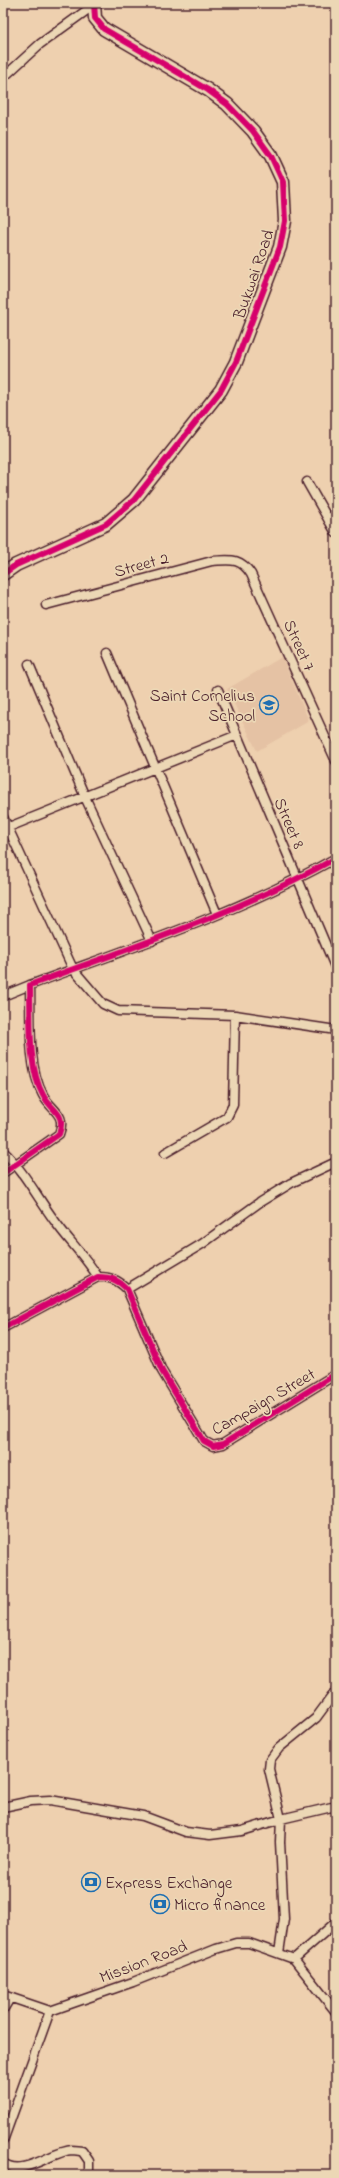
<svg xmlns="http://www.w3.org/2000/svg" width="339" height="2178" viewBox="0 0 339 2178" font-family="'Indie Flower',sans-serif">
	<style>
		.built { fill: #e5c2a4 }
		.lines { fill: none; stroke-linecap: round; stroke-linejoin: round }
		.street-casing { stroke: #4a1f2b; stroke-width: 11 }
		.secondary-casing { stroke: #4a1f2b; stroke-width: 15 }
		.street { stroke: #ecd7b5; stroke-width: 8 }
		.secondary { stroke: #ecd7b5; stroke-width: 12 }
		.cycleway-casing { stroke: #ecd7b5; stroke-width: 8 }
		.cycleway { stroke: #d6006c; stroke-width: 6 }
		.labels { text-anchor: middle; stroke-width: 3.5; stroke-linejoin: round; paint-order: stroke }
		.street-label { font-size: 17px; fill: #4a1f2b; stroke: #ecd7b5 }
		.poi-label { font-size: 17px; fill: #4a1f2b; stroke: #ecd7b5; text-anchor: start }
	</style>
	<rect width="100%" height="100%" fill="#eed0af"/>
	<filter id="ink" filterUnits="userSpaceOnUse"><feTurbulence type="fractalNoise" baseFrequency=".025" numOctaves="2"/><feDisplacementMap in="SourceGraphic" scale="8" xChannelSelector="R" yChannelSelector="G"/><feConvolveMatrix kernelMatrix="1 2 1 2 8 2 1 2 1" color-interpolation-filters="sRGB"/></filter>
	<g filter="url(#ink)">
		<path class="built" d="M282,657L309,721L257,751L227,689Z"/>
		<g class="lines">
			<g class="street-casing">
				<path id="street" d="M5,76L40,44L94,5
					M307,482L336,533
					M329,521L336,512
					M46,605L212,561C230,560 240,557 251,574L336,761
					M107,653L217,914
					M29,664L85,797L152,941
					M218,690L336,969
					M3,817L73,969L103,1004L118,1011L235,1015L336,1030
					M4,829L237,735
					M3,996L30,985
					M3,1151C24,1171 37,1197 54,1220C68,1240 85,1256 98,1277
					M165,1153L227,1117L233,1105L235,1015
					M3,1173L59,1134C67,1113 51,1111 43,1095C27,1066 31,1017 30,985C133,947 240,912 336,858
					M127,1289L202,1244L260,1202L291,1183L336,1162
					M3,1328L98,1277C111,1277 118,1280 127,1289L162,1371L204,1441L213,1446L223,1444L336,1374
					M3,1807L31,1801L50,1800L143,1816L186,1832L210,1835L242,1831L281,1819L336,1806
					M279,1953L284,1919L280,1842L281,1819L269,1769L270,1760L279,1748L316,1718L336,1691
					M294,1959L336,1922
					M3,1995L50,2011L133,1982L216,1949L236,1943H249L294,1959L336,2012
					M3,2010L10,1998
					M3,2141L50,2011
					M3,2163C23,2178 52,2151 72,2150C75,2150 79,2151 82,2151L89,2161V2175"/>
			</g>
			<g class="secondary-casing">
				<path id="secondary" d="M3,574L16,565L106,524L134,500L221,390L236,362L280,247L285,221L283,182L271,156L253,131L227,104L208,90L104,29L95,18L94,3"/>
			</g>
			<use href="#street" class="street"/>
			<use href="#secondary" class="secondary"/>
			<g class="cycleway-casing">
				<path id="cycleway" d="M3,574L16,565L106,524L134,500L221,390L236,362L280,247L285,221L283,182L271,156L253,131L227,104L208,90L104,29L95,18L94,3
					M3,1173L59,1134C67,1113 51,1111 43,1095C27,1066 31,1017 30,985C133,947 240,912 336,858
					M3,1328L98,1277C111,1277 118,1280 127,1289L162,1371L204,1441L213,1446L223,1444L336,1374"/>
			</g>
			<use href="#cycleway" class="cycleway"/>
		</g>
	</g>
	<defs>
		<g id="school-ring" transform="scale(1)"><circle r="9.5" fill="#ecd7b5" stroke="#1f6fb2" stroke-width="1.5"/><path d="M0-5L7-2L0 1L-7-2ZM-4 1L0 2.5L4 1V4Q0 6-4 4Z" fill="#1f6fb2"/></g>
		<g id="bank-ring" transform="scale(1)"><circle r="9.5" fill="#ecd7b5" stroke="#1f6fb2" stroke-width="1.5"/><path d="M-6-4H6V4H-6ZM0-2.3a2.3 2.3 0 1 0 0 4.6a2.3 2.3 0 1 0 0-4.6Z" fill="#1f6fb2"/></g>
	</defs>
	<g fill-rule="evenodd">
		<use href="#school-ring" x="269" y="705"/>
		<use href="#bank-ring" x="91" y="1882"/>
		<use href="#bank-ring" x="160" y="1904"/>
	</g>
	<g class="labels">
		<g class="street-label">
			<text transform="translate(253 274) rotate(-71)" y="6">Bukwai Road</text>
			<text transform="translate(141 564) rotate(-15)" y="6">Street 2</text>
			<text transform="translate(300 645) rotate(66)" y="6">Street 7</text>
			<text transform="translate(290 823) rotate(67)" y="6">Street 8</text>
			<text transform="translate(263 1401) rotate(-30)" y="6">Campaign Street</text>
			<text transform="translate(143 1961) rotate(-21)" y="6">Mission Road</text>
		</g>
		<g class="poi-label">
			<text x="255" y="701" text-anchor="end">Saint Cornelius<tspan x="255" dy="20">School</tspan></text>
			<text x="105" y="1888">Express Exchange</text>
			<text x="174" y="1910">Micro finance</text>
		</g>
	</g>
	<rect width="339" height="2178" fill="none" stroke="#ecd7b5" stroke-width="16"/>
	<rect x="8" y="8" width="323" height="2162" fill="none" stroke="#4a1f2b" stroke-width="1.5" filter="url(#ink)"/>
</svg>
